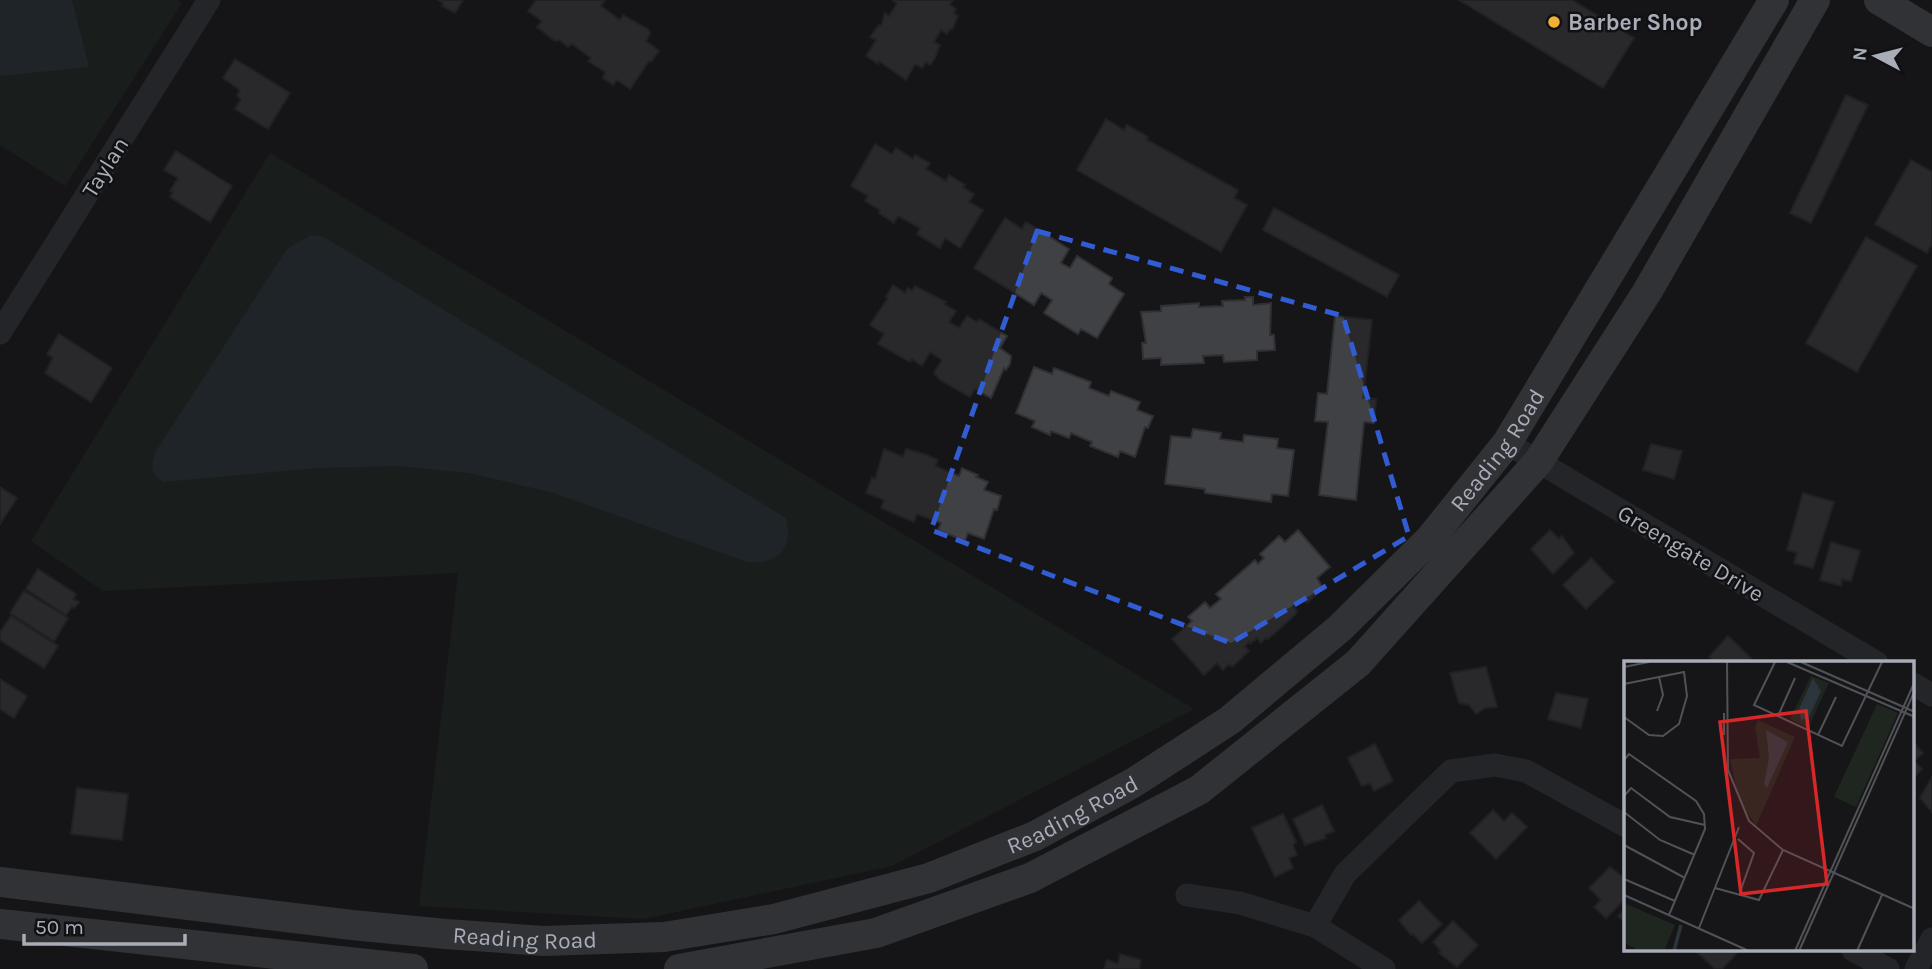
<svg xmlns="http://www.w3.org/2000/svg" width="1932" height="969" viewBox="0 0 1932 969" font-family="Karla,sans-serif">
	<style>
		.green { fill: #1e261f }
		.water { fill: #2c353c }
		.building { fill: #404145; stroke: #303034; stroke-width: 2 }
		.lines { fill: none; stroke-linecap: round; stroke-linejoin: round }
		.minor { stroke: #37383d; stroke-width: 23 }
		.major { stroke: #53555c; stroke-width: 30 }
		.marked { fill: none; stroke: #325cd3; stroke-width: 5; stroke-dasharray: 14 9; stroke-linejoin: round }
		.poi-dot { fill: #f2b134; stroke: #111113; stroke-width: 2.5 }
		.labels { text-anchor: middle; stroke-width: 5; stroke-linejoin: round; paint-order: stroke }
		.poi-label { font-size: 23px; font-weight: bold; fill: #a8adb8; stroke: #111113; text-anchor: start }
		.street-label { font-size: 23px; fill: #a8adb8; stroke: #111113 }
		.inset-river { fill: none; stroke: #2c353c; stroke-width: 3.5 }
		.inset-road { fill: none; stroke: #505258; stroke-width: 2 }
		.view { fill: #d62828; fill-opacity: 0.15; stroke: #d62828; stroke-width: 3.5 }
		.inset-edge { fill: none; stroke: #a8adb8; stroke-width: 3.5 }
	</style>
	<rect width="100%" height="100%" fill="#161618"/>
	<path class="green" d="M0,0H177L182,3L65,186L0,145Z
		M270,153L1194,709L892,866L643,919L419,906L458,573L103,591L31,541Z"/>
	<path class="water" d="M0,0H72L89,67L0,76Z
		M311,235L324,237L786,518C794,549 777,565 747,562L554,493L469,473L399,466L316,468L163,482C149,472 151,466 156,451L287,249Z"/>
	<path class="building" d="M438,0H463L455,13L442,6L443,3Z
		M536,0H605L601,6L620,20L623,15L649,30L650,34L646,41L659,51L651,62L649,61L630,89L617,80L613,85L603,78L605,72L588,61L591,58L572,44L568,47L560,40L555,41L537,27L542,21L528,11Z
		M893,0H953L950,5L956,9L954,13L958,16L952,30L950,29L947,34L941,30L934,42L940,45L935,58L930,65L926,62L922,68L915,64L906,80L879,61L878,64L866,56L876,40L870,37L879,25L881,26L885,13L889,16L897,4Z
		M1459,0H1572L1634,38L1603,88Z
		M235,59L290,93L268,129L235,109L241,99L237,96L240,90L223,78Z
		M1846,95L1868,105L1811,223L1790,213Z
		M1106,119L1124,130L1127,125L1148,137L1147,140L1238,190L1234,198L1247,205L1221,252L1077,170Z
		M875,144L892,154L896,148L913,159L915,155L930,163L926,169L946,181L949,175L965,185L963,187L974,194L969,202L983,210L960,248L945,238L940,248L917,234L920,228L898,216L894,223L879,213L880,210L865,201L868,196L851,186Z
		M176,151L232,186L210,222L170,197L173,192L170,191L178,178L164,170Z
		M1911,160L1932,172V244L1927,253L1875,224Z
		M1274,208L1399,275L1387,297L1263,230Z
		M1005,218L1022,229L1026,222L1069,249L1061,263L1070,268L1077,256L1112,278L1109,284L1124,294L1097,338L1081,329L1078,334L1044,313L1052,300L1041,293L1034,305L974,268Z
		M1866,237L1917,266L1857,372L1806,343Z
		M893,285L905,293L908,288L912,291L915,286L946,302L944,304L956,311L949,322L959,328L967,316L977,322L979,319L1007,336L1000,348L1011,356L1010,364L1006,370L1004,368L991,398L975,389L970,397L940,380L934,373L942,360L930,352L922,366L912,359L910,362L878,344L884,334L870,325L888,298L886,297Z
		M1245,297H1253V305L1271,303L1270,335H1274L1275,350L1257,351V360L1224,362L1223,355L1203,356L1204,363L1161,365V358L1143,359L1142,343H1146L1141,312L1161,311V306L1199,303V307L1223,306L1222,301L1245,300Z
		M1335,316L1372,320L1363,398L1376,399L1374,423L1364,422L1356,500L1319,495L1328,422L1315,421L1318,393L1327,394Z
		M59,334L112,368L91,402L45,373L53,358L47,354Z
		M1034,367L1052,374L1054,368L1091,382L1089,388L1109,396L1111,391L1140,402L1137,410L1153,416L1148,428L1145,427L1135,457L1120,451L1118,457L1090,446L1092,442L1071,433L1069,438L1051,431L1050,435L1032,427L1035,421L1016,413Z
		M1193,429L1221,433L1220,439L1243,442L1244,435L1278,439L1277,448L1294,450L1288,496L1272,494L1271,502L1205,493V489L1165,484L1171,436L1191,438Z
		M1651,444L1682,451L1674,479L1643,470Z
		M884,449L903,457L906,449L924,454L938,460L935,466L959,476L962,468L978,475L976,477L988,482L984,490L1001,496L997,510L994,509L984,539L968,533L965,541L938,530L941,523L917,514L914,522L881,508L884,500L866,493L872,477L875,479Z
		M0,487L17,498L0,524Z
		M1803,493L1834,502L1813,568L1794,563L1797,553L1787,550Z
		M1298,530L1330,567L1317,578L1323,588L1307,603L1302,598L1293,606L1297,611L1295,615L1268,639L1266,638L1261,643L1257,638L1250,644L1249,642L1245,646L1249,651L1232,667L1229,664L1223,670L1217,663L1204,675L1172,639L1192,621L1188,617L1205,602L1210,608L1221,599L1216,594L1255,560L1258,564L1264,558L1260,554L1279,536L1285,542Z
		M1550,530L1559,539L1562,536L1574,553L1553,574L1531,549Z
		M1831,542L1860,551L1851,581L1842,579L1841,586L1820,580Z
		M1591,558L1614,582L1586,609L1563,585Z
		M38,569L76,594L73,599L79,602L74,608L72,607L66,615L26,589Z
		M24,591L68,618L54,641L10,613Z
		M11,616L58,646L44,668L0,640V632Z
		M1728,636L1751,658L1747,663H1715L1709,657Z
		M1486,667L1497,707L1485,708L1476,714L1469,705L1459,703L1450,673Z
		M0,679L27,696L14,718L0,709Z
		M1556,693L1588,699L1581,728L1548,719Z
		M1913,742L1923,753L1914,761L1922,769L1913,778Z
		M1375,744L1393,781L1374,791L1370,783L1362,786L1348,758Z
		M1932,777V812L1920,798Z
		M77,788L128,794L122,840L71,834Z
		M1322,805L1334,831L1325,835L1326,838L1305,845L1293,819Z
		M1493,810L1504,821L1512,813L1527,827L1496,859L1470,833Z
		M1283,814L1296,842L1293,845L1297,855L1289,858L1293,868L1275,877L1252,828Z
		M1610,867L1626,879L1624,883L1626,885V898L1606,918L1594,907L1601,900L1589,888Z
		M1419,901L1442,924L1422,943L1413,934L1411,935L1399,920Z
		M1626,908V923L1618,916Z
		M1453,921L1478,945L1457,967L1439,953L1441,951L1433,942Z
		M1695,950H1740L1722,969H1715Z
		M1120,954L1141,960L1139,969H1104L1107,960L1118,964Z"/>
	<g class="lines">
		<path class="minor" d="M0,333L209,0
			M1507,443L1877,663
			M1913,684L1932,695
			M1187,895L1240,903L1315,926L1384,969
			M1315,926L1345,874L1451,771L1495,765L1526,771L1626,826
			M1853,950L1888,969
			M1916,969L1932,939"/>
		<g class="major">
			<path d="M1879,0L1932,32"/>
			<path id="s1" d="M0,882L352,925L446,934L544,941L664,937L774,919L929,878L1035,836L1133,783L1230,720L1340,628L1430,539L1507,443L1774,0"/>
			<path d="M0,924L413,969"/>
			<path d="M679,969L876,933L1030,878L1199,790L1358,663L1538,462L1647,292L1815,0"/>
		</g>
	</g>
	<path d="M0 0H1932V969H0ZM1037,231L1343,316L1409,536L1231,643L931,530Z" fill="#161618" fill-opacity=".55" fill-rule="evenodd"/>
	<path class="marked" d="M1037,231L1343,316L1409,536L1231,643L931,530Z"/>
	<circle class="poi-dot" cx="1554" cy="22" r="7"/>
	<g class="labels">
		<g class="poi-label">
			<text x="1568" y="30">Barber Shop</text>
		</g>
		<g class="street-label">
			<text transform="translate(105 167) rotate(-58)" y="8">Taylan</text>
			<text dy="8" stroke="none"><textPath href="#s1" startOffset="1662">Reading Road</textPath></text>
			<text transform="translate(1691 553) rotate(31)" y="8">Greengate Drive</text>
			<text dy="8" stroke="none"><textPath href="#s1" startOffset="1096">Reading Road</textPath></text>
			<text dy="8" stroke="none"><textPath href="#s1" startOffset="528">Reading Road</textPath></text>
		</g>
	</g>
	<g transform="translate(1624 661)">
		<rect width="290" height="290" fill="#161618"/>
		<path d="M187,15L205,22L184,67L166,58ZM253,43L274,52L232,146L210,136ZM134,59L171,76L132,165L115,139L106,98L136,97L131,66ZM0,242L51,264L40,290H16L0,282Z" fill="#1e261f"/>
		<path d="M189,17L197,30L185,56L177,59L175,48ZM142,69L164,81L143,127L140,123L145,97Z" fill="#2c353c"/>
		<path class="inset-river" d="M50,290L57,264"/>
		<path class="inset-road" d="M103,1L104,109L125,160L159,189L291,248M151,1L130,44L218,85L258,1M163,1L291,56M177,1L291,51M0,6L25,1M0,23L60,11L63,35L55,63L39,75L25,74L0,56M33,50L39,34L35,16M100,52V74M154,55L171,17M194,74L212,36M0,99L5,93L72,140L80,153L81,168L45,254M0,135L7,127L46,156L81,164M0,151L36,179L71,194M114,178L130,192L116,231M0,184L61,217M0,218L51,240M91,227L135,239L159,189M0,234L125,290M75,267L115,166M171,290L291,20M175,290L291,29M233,290L258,234"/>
		<path class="view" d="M182,50L203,223L117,233L96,61Z"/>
		<rect width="290" height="290" class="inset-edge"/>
	</g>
	<g transform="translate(1876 56) rotate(277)" stroke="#111113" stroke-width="5" paint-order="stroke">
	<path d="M0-5L12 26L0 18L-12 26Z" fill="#a8adb8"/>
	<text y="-10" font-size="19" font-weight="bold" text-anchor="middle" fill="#a8adb8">N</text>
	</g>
	<path d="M24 934v10h161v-10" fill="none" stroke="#a8adb8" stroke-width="3.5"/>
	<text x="35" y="934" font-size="21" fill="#a8adb8" stroke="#111113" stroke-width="5" paint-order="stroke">50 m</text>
</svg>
